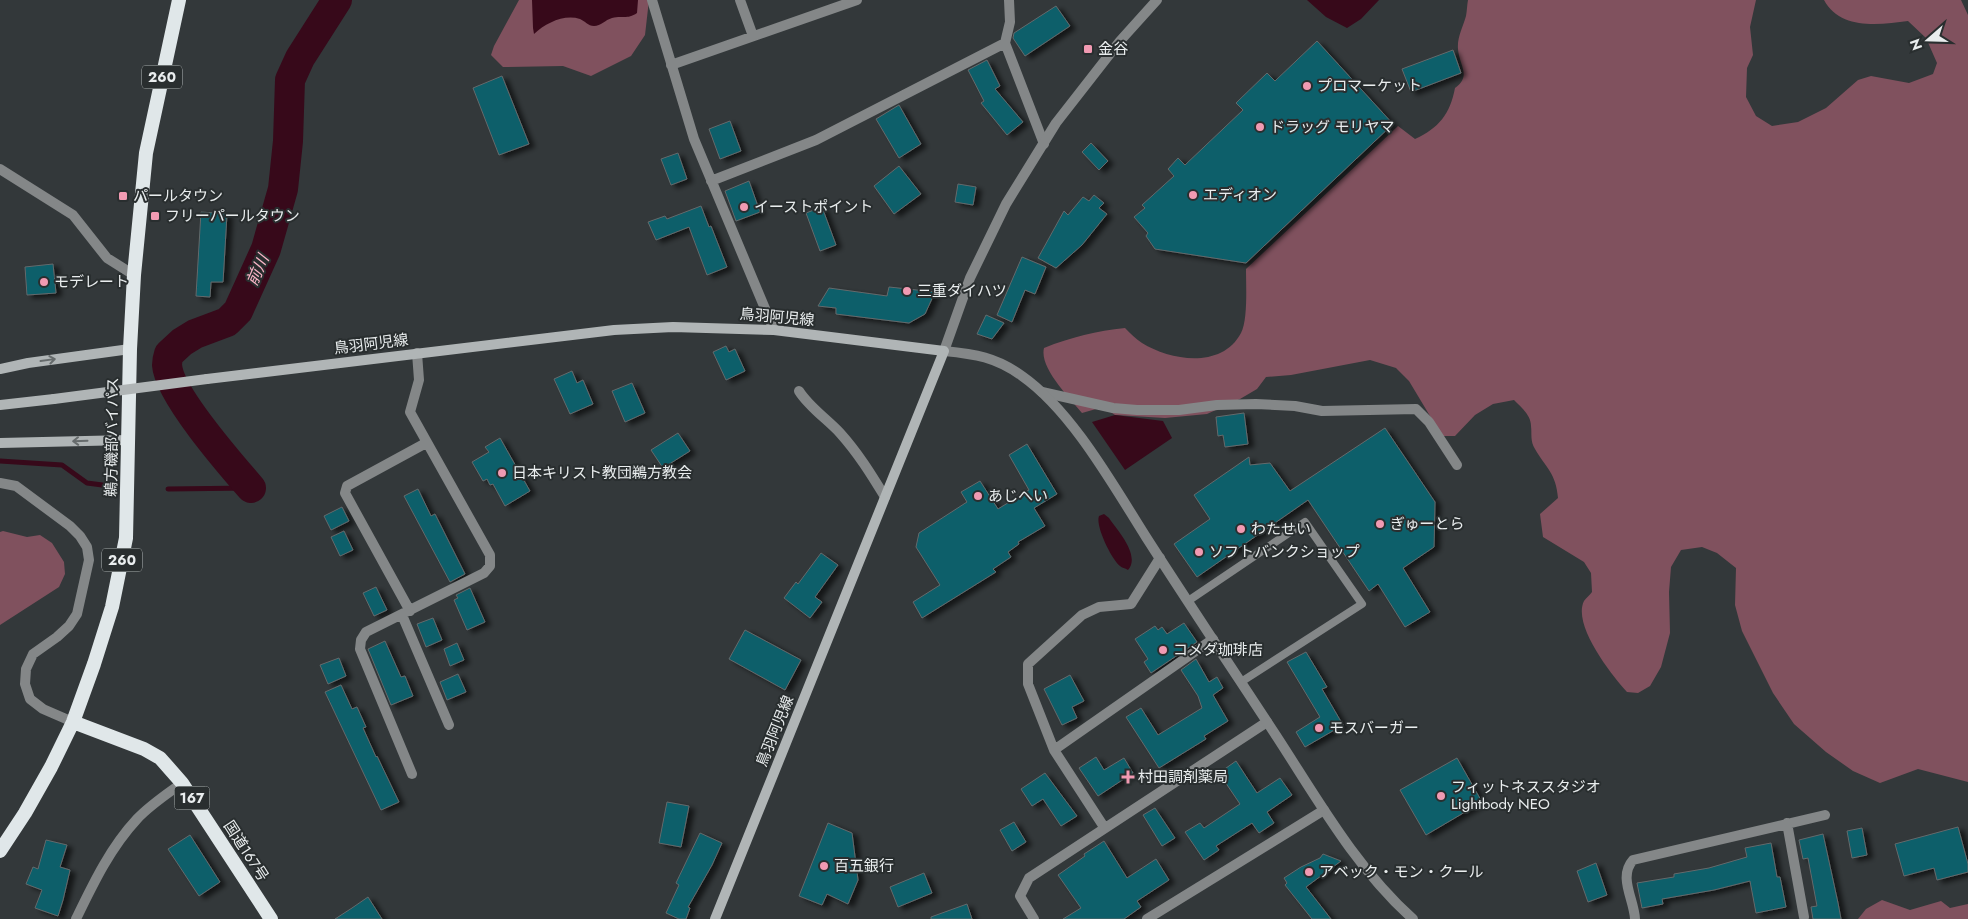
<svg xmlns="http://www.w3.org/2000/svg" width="1968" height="919" viewBox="0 0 1968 919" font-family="Jost,'Noto Sans JP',sans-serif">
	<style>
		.green { fill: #80515e }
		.water { fill: #37091a }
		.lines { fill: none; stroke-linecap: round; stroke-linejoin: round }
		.stream { stroke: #37091a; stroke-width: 5 }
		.river { stroke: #37091a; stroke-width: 30 }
		.building { fill: #075e6a; stroke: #646a6c; filter: url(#shadow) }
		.service { stroke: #848788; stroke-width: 8 }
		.minor { stroke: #848788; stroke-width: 10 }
		.tertiary { stroke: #848788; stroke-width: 10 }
		.secondary { stroke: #b0b5b6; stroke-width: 10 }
		.trunk { stroke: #e0e7e9; stroke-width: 14 }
		.secondary-bridge { stroke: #b0b5b6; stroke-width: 10 }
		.oneway { stroke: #666b6c }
		.poi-dot { fill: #f19ab2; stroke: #292e2f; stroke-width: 2 }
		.labels { text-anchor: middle; stroke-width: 4; stroke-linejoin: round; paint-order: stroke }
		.shield { fill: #292e2f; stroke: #afb4b5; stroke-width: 1 }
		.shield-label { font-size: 14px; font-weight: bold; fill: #e9edee }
		.poi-label { font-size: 15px; fill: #e9edee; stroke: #292e2f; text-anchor: start }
		.street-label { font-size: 15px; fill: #e9edee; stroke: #292e2f }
		.water-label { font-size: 16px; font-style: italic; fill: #f9b4c6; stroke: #292e2f }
	</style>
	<defs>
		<filter id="shadow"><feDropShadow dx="5.5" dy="3" stdDeviation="2.5" flood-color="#0009"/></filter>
	</defs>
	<rect width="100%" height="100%" fill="#33383a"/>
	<path class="green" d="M519,0H649L645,35L631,56L591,76L563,66L503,67L491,55L494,46Z
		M1468,0H1756L1750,27L1753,55L1747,68L1746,97L1756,116L1772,126L1798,122L1826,108L1858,80L1871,76L1909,83L1933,74L1937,63L1926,38L1908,21C1879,25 1840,30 1824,0H1961L1968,15V782L1918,769L1880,783L1853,771L1826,752L1794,724L1773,693L1742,631L1735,605L1736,568L1717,553L1702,547L1681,550L1671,567L1669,592L1670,633L1661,667L1650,686L1638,693L1627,692C1612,676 1572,625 1584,601C1586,598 1590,595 1592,592L1591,573L1584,562L1543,537L1540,514L1558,498C1556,473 1546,468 1535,449C1530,441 1532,434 1531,426C1531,415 1521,407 1514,400L1493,404L1475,415L1455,436H1442L1409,381L1396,368L1370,360L1291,375L1266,377L1257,389L1240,399L1207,414L1165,418L1115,415L1103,407L1082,413C1070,398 1039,368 1044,348C1071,337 1097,331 1125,328C1130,333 1136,339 1142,343C1171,361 1222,369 1241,333C1248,320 1246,285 1246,269L1398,126L1415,139C1439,128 1450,114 1455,88C1472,76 1459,65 1458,49C1457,37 1463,27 1466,16C1467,11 1467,5 1468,0Z
		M3,531L27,537L40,535L52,543L64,562L65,574L59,587L0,625V532Z
		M1882,900L1910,910L1941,901L1950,908L1968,904V919H1858L1866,909Z"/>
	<path class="water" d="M532,0H638L637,13C627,20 622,15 612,18C605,20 601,26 594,26C588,26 585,21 580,19C564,14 546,23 534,34L533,28Z
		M1307,0H1379L1361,19L1347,28L1326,17Z
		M1115,415L1163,421L1172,438L1125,470L1092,422Z
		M1104,514L1109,518C1117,530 1141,555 1128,570C1125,568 1122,568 1120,566C1112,560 1095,526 1099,516Z"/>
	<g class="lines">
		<path class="stream" d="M0,461L62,465L87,483L110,486
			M168,489L251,488"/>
		<path class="river" d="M251,488C231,465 169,394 167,365C167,362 168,357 169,354L182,342L195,334L227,322L238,311L266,249L283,189L288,141L290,80L300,58L337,0"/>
	</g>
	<path class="building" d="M1056,6L1070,26L1025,56L1013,38L1014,33Z
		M1317,41L1393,124L1246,263L1155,249L1146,236L1148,233L1134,217L1145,208L1142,205L1174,176L1168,169L1178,158L1185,165L1243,110L1236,103L1267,73L1275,81Z
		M1453,50L1461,73L1411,92L1402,69Z
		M987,60L1000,86L995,89L1023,122L1007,135L981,103L984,101L968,70Z
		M502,76L529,144L499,155L473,88Z
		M899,105L921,144L899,158L876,119Z
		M730,121L741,151L720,159L709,129Z
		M1091,143L1108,161L1099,170L1082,152Z
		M678,153L687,179L671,185L661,159Z
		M899,166L921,194L894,214L874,186Z
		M749,181L760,212L736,221L725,191Z
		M958,184L976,187L973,205L955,202Z
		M1094,195L1104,203L1099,208L1107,214L1082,245L1056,268L1038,258L1064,211L1068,215L1083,197L1089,201Z
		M701,206L709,227L711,226L727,267L707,275L689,227L656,240L648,222L665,216L667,219Z
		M822,207L836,245L820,251L806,213Z
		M201,212L227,214L223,282H211L210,297L196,296Z
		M1022,257L1046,267L1035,294L1025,290L1012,322L997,315Z
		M53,264L56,293L27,295L25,267Z
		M889,287L935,292L925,314L909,323L836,314V308L818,306L829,288L887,296Z
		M986,315L1004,323L992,339L977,334Z
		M726,346L729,352L735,349L745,371L726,380L713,352Z
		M572,371L577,383L583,380L593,404L570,414L554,379Z
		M632,383L645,413L625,422L612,391Z
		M1244,413L1248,444L1225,447L1223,435L1218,436L1216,417Z
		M1385,428L1435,502L1434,547L1403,568L1430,612L1405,627L1378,584L1369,591L1308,500L1197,577L1174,544L1210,519L1194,495L1249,457L1250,465L1270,463L1290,491Z
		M678,433L690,451L663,468L651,450Z
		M500,438L530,491L505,506L493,484L490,485L487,479L483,481L472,462L489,452L485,447Z
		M1027,444L1057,494L1034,508L1045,526L1018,542L1019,544L1008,552L1011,557L993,569L996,572L922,618L913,602L940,585L916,547L919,533L967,502L961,492L980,481L998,509L1029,490L1009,455Z
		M418,489L431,516L435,514L465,574L450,582L404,496Z
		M342,507L349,521L331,530L324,516Z
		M344,531L353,550L340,556L331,537Z
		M821,553L838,565L815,597L822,602L810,618L784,598L796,582L798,584Z
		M376,587L387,610L374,616L363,593Z
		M470,588L485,622L467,630L454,600L458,598L456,595Z
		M433,618L442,640L426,647L417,624Z
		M1184,623L1197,642L1151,673L1144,662L1148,659L1135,639L1155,626L1158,630L1162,627L1167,634Z
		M745,630L801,660L785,690L729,659Z
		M385,641L401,677L405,676L413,696L391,705L368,649Z
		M457,643L464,660L450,666L444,649Z
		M1306,652L1327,687L1322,689L1343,725L1305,747L1296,732L1320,717L1287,662Z
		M339,658L346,676L328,684L320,665Z
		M1196,659L1209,682L1217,677L1223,688L1213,695L1228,721L1204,736L1206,739L1159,768L1126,717L1141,708L1158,735L1202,708L1198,696L1181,670Z
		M458,674L466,692L447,700L440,682Z
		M1070,675L1084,701L1072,707L1077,718L1062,725L1044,689Z
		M341,685L352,709L357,707L366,727L363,728L376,757L377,756L399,802L381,810L325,692Z
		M1096,757L1104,770L1124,758L1133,773L1098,796L1079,768Z
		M1457,758L1482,802L1426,835L1400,790Z
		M1236,761L1257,793L1280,778L1292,795L1267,812L1274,823L1259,833L1252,823L1216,846L1219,850L1204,860L1185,832L1200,823L1204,828L1240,804L1219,773Z
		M1045,773L1077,816L1061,826L1043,799L1032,806L1021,789Z
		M667,802L689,806L681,847L659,843Z
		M1155,808L1175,838L1162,846L1143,815Z
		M1014,822L1026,842L1012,851L1000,830Z
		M828,823L852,833L858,880L848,904L827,894L822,905L799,896Z
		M1958,827L1968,864V872L1937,880L1934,868L1904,876L1895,844Z
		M1862,828L1867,855L1852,858L1847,831Z
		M700,833L722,843L712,865L688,907L690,908L686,919H679L666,913L679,885L676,883Z
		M1823,834L1838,903L1841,919H1813L1811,907L1817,906L1808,858L1803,859L1799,840Z
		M190,835L220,882L199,896L168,849Z
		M46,840L67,845L60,867L70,870L63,900L58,916L35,908L42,890L26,884L33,867L38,869Z
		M1104,841L1127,878L1156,859L1169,880L1137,901L1141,907L1124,919H1063L1081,908L1058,875L1085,856L1084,854Z
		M1771,843L1777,877H1780L1786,907L1756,913L1750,881L1714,890L1662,899L1663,904L1642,908L1637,883L1674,877V874L1709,868L1747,857L1745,848Z
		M1323,854L1341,861L1306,887L1331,919H1312L1285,885L1287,883L1284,878L1301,867L1320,858Z
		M1596,863L1607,895L1588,902L1577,871Z
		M924,873L932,893L898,907L890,887Z
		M368,897L382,919H335L352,908Z
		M967,904L972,919H931V917Z"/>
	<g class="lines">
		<path class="service" d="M1188,601L1305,522L1362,604L1241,682"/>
		<path class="minor" d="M652,0L694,139L774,330
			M740,0L753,36
			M1009,0L1010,22L1005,43L1044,144
			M671,65L857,0
			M0,169L73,215L107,258L134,275
			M711,181L816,140L1005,43
			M799,391C809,407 827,419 840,433C858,453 871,474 885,497
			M1042,392L1113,408L1137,410H1179L1217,405L1256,404L1295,406L1322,411L1416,409L1429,422L1457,465
			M0,483L16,486L70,526L80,536L87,547L89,560L77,614L69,626L57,637L33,654L26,669L25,684L30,699L43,709L73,722
			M410,611L345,493L347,486L426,443
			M402,615L449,725
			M1054,750L1213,639
			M412,774L360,649L361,640L366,632L484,573L490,566V555L410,412L419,380L417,353
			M1787,823L1804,917
			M1104,827L1054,750L1028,684V664L1082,615L1099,607L1131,604L1160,558
			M76,919C93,884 110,848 137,819C150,805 167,794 182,783
			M1034,919L1020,896L1029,878L1267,722
			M1147,919L1324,810
			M1635,919C1634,899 1618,877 1633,860L1825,815"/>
		<path class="tertiary" d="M1157,0L1120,41L1056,123L1006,204L970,278L944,351C975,354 996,357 1022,376C1072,411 1113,485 1146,537C1189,604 1233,670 1277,737C1318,800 1356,868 1413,919"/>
		<path class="secondary" d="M0,369L28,363L130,349
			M207,379L614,330L673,327L774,330L944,351L715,919
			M0,405L54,399
			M0,443L128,440"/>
		<path class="trunk" d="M73,722L144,749L160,758L182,783L271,919
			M0,851L25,813L51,767L73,722L94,664L112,607L126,538L130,349L134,275L146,153L179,0"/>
		<path class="secondary-bridge" d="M54,399L207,379"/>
	</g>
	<defs><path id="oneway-shaft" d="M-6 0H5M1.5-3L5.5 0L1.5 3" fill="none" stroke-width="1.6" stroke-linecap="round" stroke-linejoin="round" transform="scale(1.25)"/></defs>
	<g class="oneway">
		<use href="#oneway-shaft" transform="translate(48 360) rotate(-8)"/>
		<use href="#oneway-shaft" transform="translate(80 441) rotate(178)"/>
	</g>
	<g class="poi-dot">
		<rect x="1083" y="44" width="10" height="10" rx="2.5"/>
		<circle cx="1307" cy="86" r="5"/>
		<circle cx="1260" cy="127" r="5"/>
		<circle cx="1193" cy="195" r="5"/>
		<rect x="118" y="191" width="10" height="10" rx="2.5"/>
		<circle cx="744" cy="207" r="5"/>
		<rect x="150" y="211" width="10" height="10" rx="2.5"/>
		<circle cx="44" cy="282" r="5"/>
		<circle cx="907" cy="291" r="5"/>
		<circle cx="502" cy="473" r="5"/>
		<circle cx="978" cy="496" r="5"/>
		<circle cx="1380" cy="524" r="5"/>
		<circle cx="1241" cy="529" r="5"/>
		<circle cx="1199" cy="552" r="5"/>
		<circle cx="1163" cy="650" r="5"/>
		<circle cx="1319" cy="728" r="5"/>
		<path d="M1125.5 769.5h5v5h5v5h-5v5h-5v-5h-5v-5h5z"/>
		<circle cx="1441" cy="796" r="5"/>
		<circle cx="824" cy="866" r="5"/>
		<circle cx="1309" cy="872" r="5"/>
	</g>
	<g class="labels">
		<g class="shield">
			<rect x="142" y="65.5" width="40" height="23" rx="4"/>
			<rect x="102" y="548.5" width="40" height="23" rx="4"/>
			<rect x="174.5" y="786.5" width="35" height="23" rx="4"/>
		</g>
		<g class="shield-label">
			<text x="162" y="82">260</text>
			<text x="122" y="565">260</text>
			<text x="192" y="803">167</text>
		</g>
		<g class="poi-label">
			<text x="1098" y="54">金谷</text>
			<text x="1317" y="91">プロマーケット</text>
			<text x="1270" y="132">ドラッグ モリヤマ</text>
			<text x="1203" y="200">エディオン</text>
			<text x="133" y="201">パールタウン</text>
			<text x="754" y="212">イーストポイント</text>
			<text x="165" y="221">フリーパールタウン</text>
			<text x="54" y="287">モデレート</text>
			<text x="917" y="296">三重ダイハツ</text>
			<text x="512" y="478">日本キリスト教団鵜方教会</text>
			<text x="988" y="501">あじへい</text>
			<text x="1390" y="529">ぎゅーとら</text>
			<text x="1251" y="534">わたせい</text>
			<text x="1209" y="557">ソフトバンクショップ</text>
			<text x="1173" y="655">コメダ珈琲店</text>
			<text x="1329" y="733">モスバーガー</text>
			<text x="1138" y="782">村田調剤薬局</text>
			<text x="1451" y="792">フィットネススタジオ<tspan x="1451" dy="17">Lightbody NEO</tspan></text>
			<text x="834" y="871">百五銀行</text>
			<text x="1319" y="877">アベック・モン・クール</text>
		</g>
		<g class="street-label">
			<text transform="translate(777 317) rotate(5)" y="5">鳥羽阿児線</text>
			<text transform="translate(371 344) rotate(-7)" y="5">鳥羽阿児線</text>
			<text transform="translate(112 437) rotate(-89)" y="5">鵜方磯部バイパス</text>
			<text transform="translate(775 731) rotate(-68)" y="5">鳥羽阿児線</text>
			<text transform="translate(246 851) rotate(57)" y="5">国道167号</text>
		</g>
		<g class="water-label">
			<text transform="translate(257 270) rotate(-66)" y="6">前川</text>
		</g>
	</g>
	<g transform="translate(1928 40) rotate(250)" stroke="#292e2f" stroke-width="4" paint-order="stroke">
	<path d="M0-4L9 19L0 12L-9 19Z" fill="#e9edee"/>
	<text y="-8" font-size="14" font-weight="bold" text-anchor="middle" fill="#e9edee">N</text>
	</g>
</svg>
